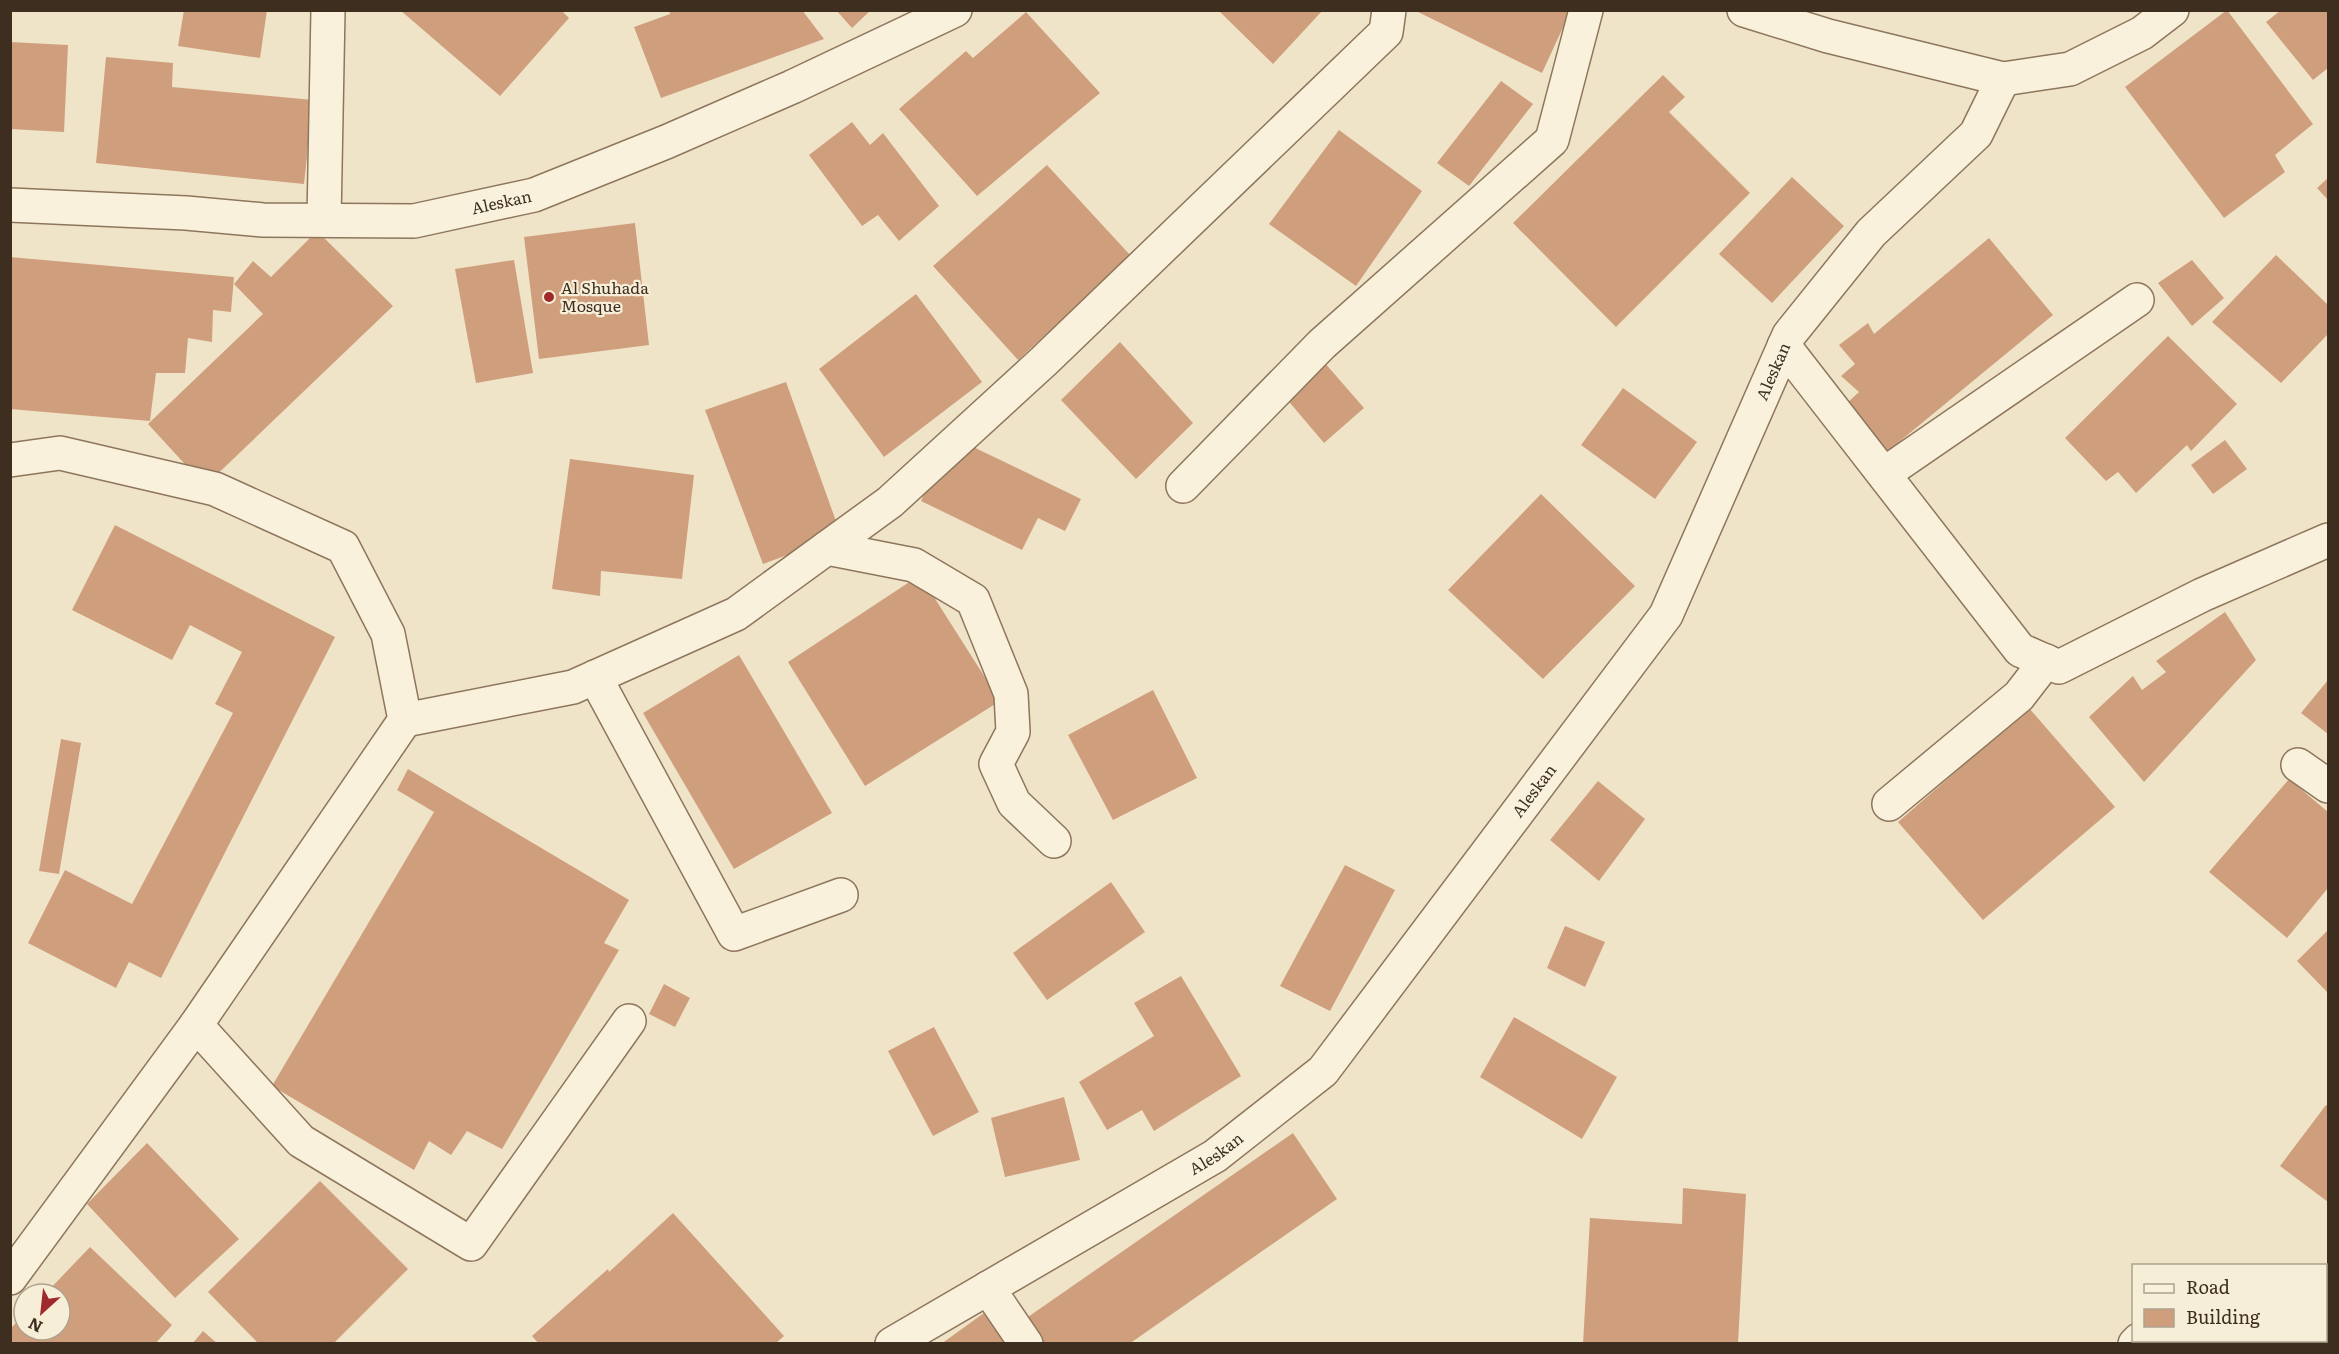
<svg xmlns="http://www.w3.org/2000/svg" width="2339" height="1354" viewBox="0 0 2339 1354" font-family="Literata,serif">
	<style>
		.building { fill: #cf9f7d }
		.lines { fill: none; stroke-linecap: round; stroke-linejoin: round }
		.minor-casing { stroke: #8d765c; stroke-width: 36 }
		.minor { stroke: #faf1dc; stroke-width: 33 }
		.poi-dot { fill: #9e2a2b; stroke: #f7eed8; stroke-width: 2 }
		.labels { text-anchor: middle; stroke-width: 4.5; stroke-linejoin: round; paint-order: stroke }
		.street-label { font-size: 16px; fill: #3d2e20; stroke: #f7eed8 }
		.poi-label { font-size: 16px; fill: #3d2e20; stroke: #f7eed8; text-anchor: start }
	</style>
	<rect width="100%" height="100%" fill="#f0e4c8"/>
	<path class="building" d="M184,10H267L260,58L178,46Z
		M400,10H561L569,18L500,96Z
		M669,10H802L824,39L661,98L634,27L670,14Z
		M836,10H871L852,28Z
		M1218,10H1323L1273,64Z
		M1414,10H1571L1542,73Z
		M2227,10L2313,124L2275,155L2285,172L2224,218L2125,87Z
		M2281,10H2328V68L2313,80L2266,22Z
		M1026,12L1100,93L977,196L899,109L966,51L973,58Z
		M10,42L68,45L64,132L10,129Z
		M106,57L173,63L172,87L313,100L304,184L96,163Z
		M1663,75L1685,97L1669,112L1750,193L1616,327L1513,223Z
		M1501,81L1533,104L1469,186L1437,163Z
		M852,122L870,145L883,133L939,206L899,241L878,215L862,226L809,155Z
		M1339,130L1422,191L1356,286L1269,224Z
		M1047,165L1131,256L1018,360L933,266Z
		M1792,177L1844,226L1772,303L1719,254Z
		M2328,178V200L2317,188Z
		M635,223L649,345L539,359L524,237Z
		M317,231L393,306L205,486L148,424L263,314L234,284L253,261L271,277Z
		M1989,238L2053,315L1888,451L1846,404L1859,392L1841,376L1855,364L1839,345L1868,323L1874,334Z
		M2276,255L2328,305V334L2281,383L2212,322Z
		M10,257L234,277L231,312L213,310L212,342L188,338L185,373H156L150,421L10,409Z
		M514,260L533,373L476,383L455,269Z
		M2192,260L2224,298L2192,326L2158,283Z
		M916,294L982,382L884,457L819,369Z
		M2168,336L2237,404L2191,451L2187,445L2136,493L2118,472L2106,481L2065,438Z
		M1120,342L1193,423L1136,479L1061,400Z
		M1324,362L1364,408L1324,443L1285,397Z
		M786,382L841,535L763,564L705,410Z
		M1623,388L1697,442L1655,499L1581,445Z
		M2225,440L2247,469L2213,494L2191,465Z
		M965,443L1081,499L1065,531L1038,518L1022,550L921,501L939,460L953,467Z
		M570,459L694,475L682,579L601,571L600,596L552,589Z
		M1541,494L1635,586L1543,679L1448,590Z
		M115,525L335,637L161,978L129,962L116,988L28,943L65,870L132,904L233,713L215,704L242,652L190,625L172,660L72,610Z
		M920,575L1000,701L865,786L788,662Z
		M2225,612L2256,660L2144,782L2089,717L2133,676L2142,690L2166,672L2156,661Z
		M739,655L832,813L734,869L643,713Z
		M2328,680V734L2301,713Z
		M1153,690L1197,778L1113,820L1068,735Z
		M2029,708L2115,807L1983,920L1898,822Z
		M61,739L81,743L59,874L39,871Z
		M408,769L629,900L604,943L619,950L502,1149L467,1131L451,1155L429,1141L414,1170L272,1086L434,812L397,790Z
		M2289,779L2328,812V888L2287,938L2209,872Z
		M1598,781L1645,819L1599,881L1550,840Z
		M1345,865L1395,890L1330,1011L1280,986Z
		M1111,882L1145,932L1047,1000L1013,953Z
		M1565,926L1605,942L1585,987L1547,968Z
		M2328,930V993L2297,961Z
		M1181,976L1241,1076L1154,1131L1142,1110L1107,1130L1079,1082L1154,1036L1134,1003Z
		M664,984L690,998L675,1027L649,1014Z
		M1514,1017L1617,1077L1582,1139L1480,1077Z
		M934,1027L979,1112L933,1136L888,1051Z
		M1064,1097L1080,1160L1005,1177L991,1118Z
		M2326,1105L2328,1106V1202L2280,1166Z
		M1293,1133L1337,1199L1129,1344H1041L1025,1319Z
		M147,1143L239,1239L175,1298L87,1204Z
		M320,1181L408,1269L333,1344H259L208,1292Z
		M1683,1188L1746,1194L1738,1344H1583L1590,1218L1682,1224Z
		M673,1213L784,1336L775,1344H539L532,1336L608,1269L609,1272Z
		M90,1247L172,1325L155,1344H10V1329L24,1315V1330H60V1294H45Z
		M984,1313L1005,1344H941Z
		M203,1331L218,1344H192Z"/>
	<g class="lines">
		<g class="minor-casing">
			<g id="minor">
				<path d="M1744,10L1828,36L2003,79L2070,69L2142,33L2172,10"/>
				<path id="s1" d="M10,205L186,213L263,220L414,221L534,195L666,142L792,87L955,10"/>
				<path d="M324,220L328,10"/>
				<path d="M1784,346L2020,650L2059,667L2202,595L2328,540"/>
				<path d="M10,460L60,453L215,489L343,547L388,634L405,720L196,1025L10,1278"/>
				<path d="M1884,474L2137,300"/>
				<path d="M1183,486L1322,344L1552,140L1586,10"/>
				<path d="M827,548L914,565L973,600L1011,694L1013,732L996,764L1014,803L1054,841"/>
				<path d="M595,677L734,934L841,895"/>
				<path d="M405,720L573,687L736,614L890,502L1044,361L1386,32L1389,10"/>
				<path d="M2298,765L2328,786"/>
				<path d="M1889,804L2019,696L2046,661"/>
				<path d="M196,1025L301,1141L471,1244L629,1021"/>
				<path d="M988,1288L1026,1344"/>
				<path d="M2326,1314L2328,1312"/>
				<path id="s2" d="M892,1344L1215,1156L1323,1071L1666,615L1789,335L1871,233L1976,134L2003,79"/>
				<path d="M2135,1344L2139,1340"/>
				<path d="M2286,1344L2290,1340"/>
			</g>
		</g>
		<use href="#minor" class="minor"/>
	</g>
	<circle class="poi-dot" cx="549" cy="297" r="6"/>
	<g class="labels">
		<g class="street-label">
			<text dy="6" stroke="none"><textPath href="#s1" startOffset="494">Aleskan</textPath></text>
			<text dy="6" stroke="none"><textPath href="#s2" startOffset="1348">Aleskan</textPath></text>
			<text dy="6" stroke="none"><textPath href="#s2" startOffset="862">Aleskan</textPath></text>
			<text dy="6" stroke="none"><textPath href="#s2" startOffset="376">Aleskan</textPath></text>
		</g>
		<g class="poi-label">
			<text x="561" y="294">Al Shuhada<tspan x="561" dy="18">Mosque</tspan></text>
		</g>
	</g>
	<rect width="2339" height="1354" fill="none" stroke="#3d2e20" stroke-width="24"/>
	<rect x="2132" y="1264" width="195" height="78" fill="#f7eed8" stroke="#ada18e" stroke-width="1.5"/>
	<rect x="2144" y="1284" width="30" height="9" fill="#faf1dc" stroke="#ada18e" stroke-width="1.5"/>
	<text x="2186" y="1294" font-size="18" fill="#3d2e20">Road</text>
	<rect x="2144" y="1309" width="30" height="18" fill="#cf9f7d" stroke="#ada18e" stroke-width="1.5"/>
	<text x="2186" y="1324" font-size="18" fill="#3d2e20">Building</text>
	<g transform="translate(42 1312) rotate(207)"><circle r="28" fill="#f7eed8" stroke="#ada18e" stroke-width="1.5"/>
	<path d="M0-4.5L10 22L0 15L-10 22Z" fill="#9e2a2b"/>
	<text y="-9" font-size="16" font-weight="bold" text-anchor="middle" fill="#3d2e20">N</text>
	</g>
</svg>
